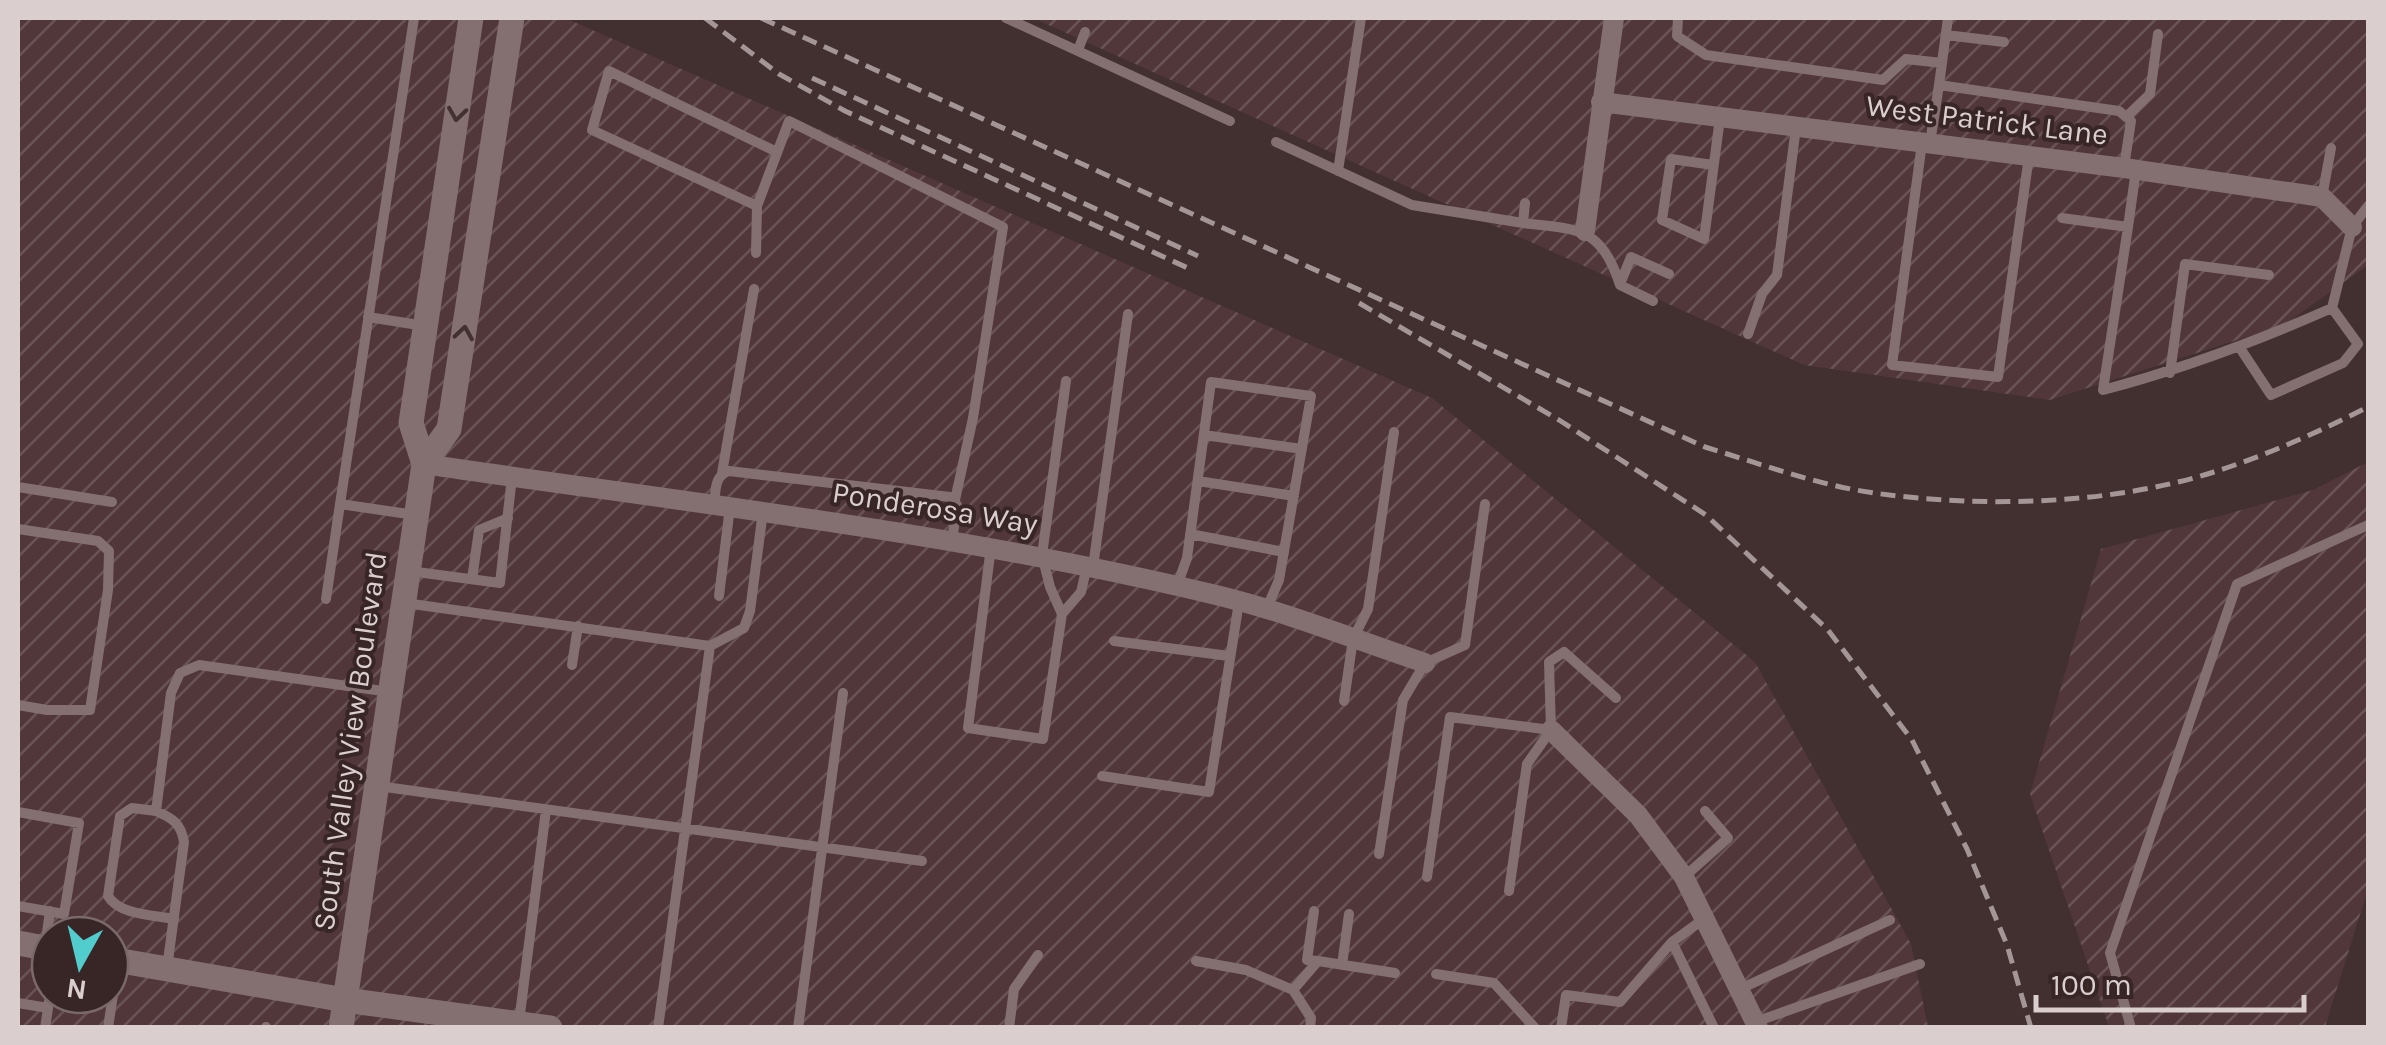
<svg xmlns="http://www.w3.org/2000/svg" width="2386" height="1045" viewBox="0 0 2386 1045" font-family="Karla,sans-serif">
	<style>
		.industrial { fill: url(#industrial-furrows); fill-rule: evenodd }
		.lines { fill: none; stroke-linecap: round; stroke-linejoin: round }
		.lane { stroke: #847071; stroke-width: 10 }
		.street { stroke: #847071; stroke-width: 20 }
		.secondary { stroke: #847071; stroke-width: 25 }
		.rail { stroke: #a49596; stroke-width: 5; stroke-dasharray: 15 8; stroke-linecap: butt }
		.oneway { stroke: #433132 }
		.labels { text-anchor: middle; stroke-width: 8; stroke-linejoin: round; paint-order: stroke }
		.street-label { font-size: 30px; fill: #dacece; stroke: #382627 }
	</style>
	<defs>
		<pattern id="industrial-furrows" width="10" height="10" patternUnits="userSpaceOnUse" patternTransform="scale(2.5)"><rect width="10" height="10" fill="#513739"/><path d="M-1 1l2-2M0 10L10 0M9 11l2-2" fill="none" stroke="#695354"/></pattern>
	</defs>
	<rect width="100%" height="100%" fill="#423031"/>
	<path class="industrial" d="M18,18H565L1432,398L1755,662L1911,944L1928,1027H18ZM50,935H110V995H50Z
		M1033,18H2368V265L2284,325L2050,400L1804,365Z
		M2368,462V889L2325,1027H2109L2030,794L2101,549L2313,490Z"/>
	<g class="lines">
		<path class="lane" d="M414,18L340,504L415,515
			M1006,18L1230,121
			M1678,18L1677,36L1706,55L1883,80L1906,59L1942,63
			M1946,35L2004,42
			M1078,50L1085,32
			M1939,85L1948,18
			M2126,117L2150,94L2158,34
			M1276,142L1412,205L1523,223
			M1922,143L1892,365L1998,377L2029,156
			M1930,143L1939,85L2119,111L2131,121L2124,167
			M1713,165L1671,159L1662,220L1704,239L1720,118
			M1338,171L1361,18
			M2322,197L2331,148
			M1525,203L1523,223C1577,230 1601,225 1620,285L1653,301
			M757,206L592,130L609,71L777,152
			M2062,218L2128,227L2136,170
			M2128,227L2103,390C2183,369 2257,341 2332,308L2352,227L2368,206
			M756,253L757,206L789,121L1003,227L973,418L955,500
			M1620,284L1631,257L1669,274
			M368,317L425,326
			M1748,334L1762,294L1777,275L1796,127
			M2240,348L2271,395L2343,363L2358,344L2332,308
			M2170,373L2185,264L2269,275
			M1204,435L1302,449
			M722,473L754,289
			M1198,481L1294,496
			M18,487L112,502
			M714,504C716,490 714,476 729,471L950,497L957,505L952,541
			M18,529L98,541L109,551L108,590L90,710H47L18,705
			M1190,534L1284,552
			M991,547L968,728L1043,739L1062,614L1081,592L1087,566
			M1093,567L1128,314
			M409,571L500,583L512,477
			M472,579L479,530L508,518
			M1177,586L1187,558L1211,382L1311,396L1279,580L1266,610
			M719,596L730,507
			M326,599L340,504
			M405,603L710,646
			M1062,614L1050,587L1042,555L1066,381
			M1114,641L1229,656
			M572,665L578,626
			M1344,701L1353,639L1368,609L1394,432
			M1102,776L1209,792L1239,602
			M378,786L922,861
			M156,811L132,808L120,816L108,896C119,915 154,915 174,919
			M18,812L79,823L64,914L18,906
			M1379,854L1403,700L1425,663L1465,645L1485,504
			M1427,877L1450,717L1551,730
			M1684,877L1728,838L1705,811
			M1509,891L1527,764L1551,730L1549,662L1564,652L1616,698
			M1314,911L1307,960L1318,961
			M1705,918L1672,942L1714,1028
			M45,947L50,911
			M1196,961L1246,970L1293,990L1311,1018L1310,1028
			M1342,965L1349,914
			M167,968L184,842C181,823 172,818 156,811L171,693L180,673L199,665L390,692
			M1436,974L1494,983L1535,1028
			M1740,989L1890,920
			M1293,990L1318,961L1395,973
			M18,1003L48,1008
			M519,1022L546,810
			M1755,1022L1920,964
			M45,1028L50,995
			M108,1028L118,962
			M266,1028V1027
			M658,1028L710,646L744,628L750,611L763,511
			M798,1028L843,693
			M1009,1028L1014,989L1038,955
			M1561,1028L1566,995L1620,1002L1672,942
			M2131,1028L2110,953L2237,584L2368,525"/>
		<path class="street" d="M1601,102L2124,168L2322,197L2352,227
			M1585,231L1614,18
			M424,464C689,503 955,532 1216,595C1287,612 1356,640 1425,663
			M1551,730L1638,815L1684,877L1758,1028"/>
		<path class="secondary" d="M424,464L449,429L512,18
			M18,943L50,949
			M110,959L345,1000L550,1028
			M341,1028L424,464L411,423L471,18"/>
		<path class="rail" d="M705,18L779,74L845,111L1190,269
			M761,18L1705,447C1761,464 1817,485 1874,493C1982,508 2110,505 2214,472C2267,455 2319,432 2368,407
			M812,78L1198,256
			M1359,303L1559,420L1706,515L1828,630L1912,740L1967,849L2007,945L2031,1028"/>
	</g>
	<defs><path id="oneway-chevron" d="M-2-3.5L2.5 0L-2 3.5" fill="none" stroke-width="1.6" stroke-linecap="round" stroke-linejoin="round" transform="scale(2.5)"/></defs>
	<g class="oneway">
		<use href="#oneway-chevron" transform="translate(457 114) rotate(98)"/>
		<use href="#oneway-chevron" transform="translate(464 333) rotate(-81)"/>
	</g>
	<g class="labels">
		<g class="street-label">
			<text transform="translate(1987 120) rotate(7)" y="10">West Patrick Lane</text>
			<text transform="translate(935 508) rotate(9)" y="10">Ponderosa Way</text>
			<text transform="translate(350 741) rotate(-82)" y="10">South Valley View Boulevard</text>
		</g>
	</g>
	<rect width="2386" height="1045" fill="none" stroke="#dacece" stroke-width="40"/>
	<g transform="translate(80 965) rotate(188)"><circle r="48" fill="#382627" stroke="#79696a" stroke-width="2.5"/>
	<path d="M0-8L18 38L0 25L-18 38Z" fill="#52cdcd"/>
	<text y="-15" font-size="28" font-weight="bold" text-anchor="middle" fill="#dacece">N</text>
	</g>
	<path d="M2036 995v15h268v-15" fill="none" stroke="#dacece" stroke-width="5"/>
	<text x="2051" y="995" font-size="30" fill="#dacece" stroke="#382627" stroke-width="8" paint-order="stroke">100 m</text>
</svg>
